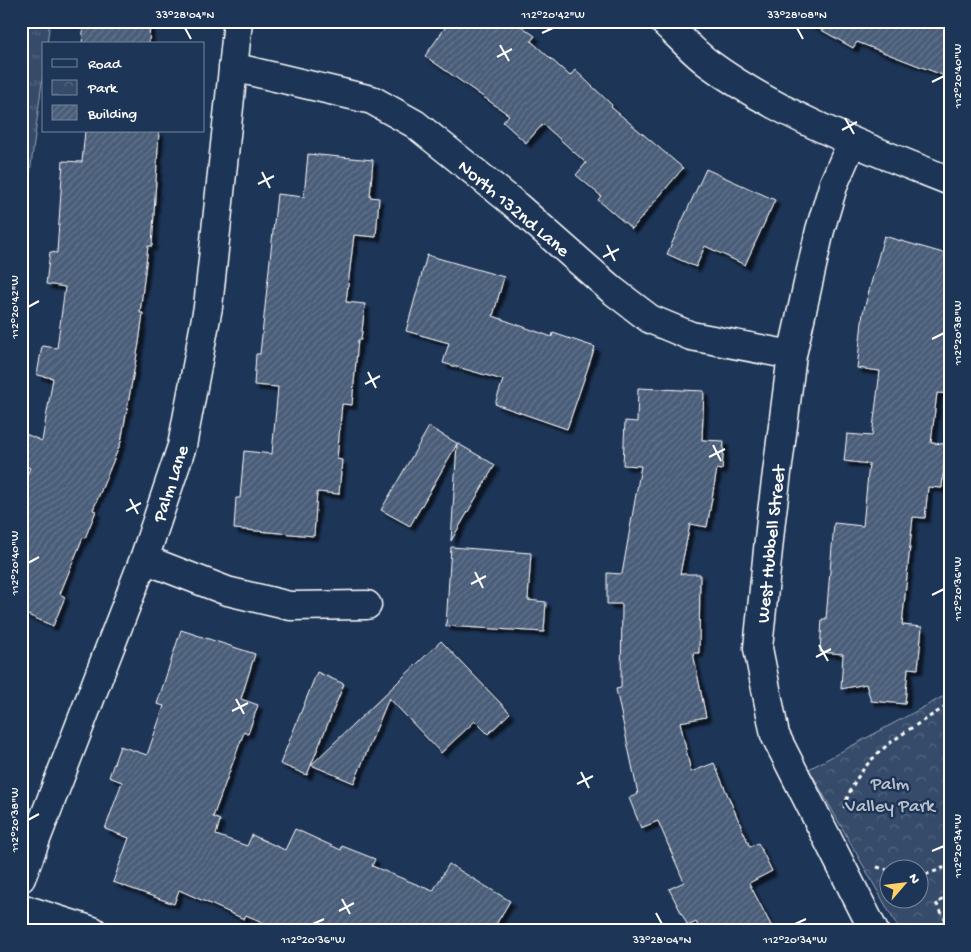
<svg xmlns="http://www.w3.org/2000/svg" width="971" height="952" viewBox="0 0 971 952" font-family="'Gochi Hand',sans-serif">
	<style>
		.grass { fill: url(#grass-tufts); stroke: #9aa5b4 }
		.park { fill: url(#park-crowns); stroke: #9aa5b4; fill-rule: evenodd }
		.building { fill: url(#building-hatch); stroke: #fff; filter: url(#shadow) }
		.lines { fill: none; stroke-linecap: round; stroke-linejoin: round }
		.street-casing { stroke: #fff; stroke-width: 31 }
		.secondary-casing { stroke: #fff; stroke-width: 31 }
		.path { stroke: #fff; stroke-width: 3; stroke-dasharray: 4 4; stroke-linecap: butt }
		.street { stroke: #1d3557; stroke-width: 28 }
		.secondary { stroke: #1d3557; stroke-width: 28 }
		.ticks { fill: none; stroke: #fff; stroke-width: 2 }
		.labels { text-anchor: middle; stroke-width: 5; stroke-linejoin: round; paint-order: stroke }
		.street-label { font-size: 19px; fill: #fff; stroke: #1d3557 }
		.park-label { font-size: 19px; fill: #b9c0ca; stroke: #1d3557 }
		.neatline { fill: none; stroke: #fff; stroke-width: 2 }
		.ticks-label { font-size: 12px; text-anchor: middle; fill: #fff }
	</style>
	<defs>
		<pattern id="grass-tufts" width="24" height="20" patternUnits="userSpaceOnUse" patternTransform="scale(1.25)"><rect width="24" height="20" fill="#364b69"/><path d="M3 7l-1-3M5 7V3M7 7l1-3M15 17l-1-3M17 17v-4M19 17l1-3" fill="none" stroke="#546680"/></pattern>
		<pattern id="park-crowns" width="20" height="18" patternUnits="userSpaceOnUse" patternTransform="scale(1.25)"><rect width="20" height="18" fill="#364b69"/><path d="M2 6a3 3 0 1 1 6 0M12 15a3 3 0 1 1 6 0" fill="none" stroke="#546680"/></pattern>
		<pattern id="building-hatch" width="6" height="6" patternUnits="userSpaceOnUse" patternTransform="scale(1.25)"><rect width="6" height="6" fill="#4a5d79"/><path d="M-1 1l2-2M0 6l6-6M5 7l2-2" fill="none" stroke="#65758d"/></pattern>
		<filter id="shadow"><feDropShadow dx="4.5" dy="4.5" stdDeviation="1" flood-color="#0009"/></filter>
	</defs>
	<rect width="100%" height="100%" fill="#1d3557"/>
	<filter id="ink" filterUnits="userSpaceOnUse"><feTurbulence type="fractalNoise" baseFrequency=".02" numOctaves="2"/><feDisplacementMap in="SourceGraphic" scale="10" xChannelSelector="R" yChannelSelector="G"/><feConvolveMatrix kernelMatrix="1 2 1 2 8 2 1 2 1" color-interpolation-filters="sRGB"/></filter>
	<g filter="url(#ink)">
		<path class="grass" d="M21,21H50L47,44H44V67L21,241Z"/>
		<path class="park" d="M950,668V931H900L809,769L946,695ZM888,870H918V900H888Z"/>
		<path class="building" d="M84,21H150L149,44H82Z
			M450,21H514L535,36L531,41L570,76L575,70L612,105L611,107L683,168L632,229L598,200L601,196L576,175L586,163L543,124L526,143L503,122L509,115L425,56Z
			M809,21H950V78L857,42L853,48L809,23Z
			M85,131H159L152,246H148L140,313H143L139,343L121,442L93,510L96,511L85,538L83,537L60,594L65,597L53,626L21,612V489L30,468L21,465V432L42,441L53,378L37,375L42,346L57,348L65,287L46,284L50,252L57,253L63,161L82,162Z
			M308,154L373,160L370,197L379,198L376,237L354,235L346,302L365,304L361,340H358L352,405L342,404L337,459L342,460L339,494L317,492L314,536L234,529L236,498H240L244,451L272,454L278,387L254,385L256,354H260L277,194L304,197Z
			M706,169L775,200L745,265L705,246L696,267L667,254Z
			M884,236L950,255V394L937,393L931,443L946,444L942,488L928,487L925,518L913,517L902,625L922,627L918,669L908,668L905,704L871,701L866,684L841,689L843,654L820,652L822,619H826L834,523L863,526L869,464L844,461L847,434L872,436L880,371L857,368L863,313Z
			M427,255L504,277L493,316L552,337L553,333L595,347L567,429L495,404L503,380L443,363L449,343L406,331Z
			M638,388L704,391L702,440L724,441L722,470L717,469L707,527L690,524L680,574H700L699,653H693L706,717L680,722L691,772L714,763L750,847L758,843L772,871L749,883L774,931H701L696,922L688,926L669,889L684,882L658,821L641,828L629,798L638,794L616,689L621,688L622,604H607V573L622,574L641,466L623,465L625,421L637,422Z
			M429,427L495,465L451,541L457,444L410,526L381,510Z
			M451,547L531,553L528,600L546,602L544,632L446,626Z
			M181,630L255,654L241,699L258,705L248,734L244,732L213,817L220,820L216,835L247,846L252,835L285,850L295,829L341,850L342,846L375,859L372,866L433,891L449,864L510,901L492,931H282L246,915L244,919L179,890L174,904L113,882L129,838L105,829L122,782L109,777L120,746L147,755L164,706L157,704Z
			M441,641L510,713L488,734L475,721L441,753L389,698L354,783L311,765Z
			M317,672L344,684L307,775L280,764Z"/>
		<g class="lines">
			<g class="street-casing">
				<path id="street" d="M233,67L372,100L415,124L511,201L612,290L650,319L691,336L792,355
					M852,142L834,183L820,230L792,355L771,520L758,648L775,735L874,931
					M144,559L227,591L290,606L367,605
					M21,878L144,559L182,446L208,307L238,21
					M21,908L93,931"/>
			</g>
			<g class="secondary-casing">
				<path id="secondary" d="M663,21C678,35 692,51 708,63C780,116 867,148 950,181"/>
			</g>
			<path class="path" d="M844,808C859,754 906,732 950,704
				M877,867L888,870
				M918,877L939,870L950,864
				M950,896L936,903L950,927"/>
			<use href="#street" class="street"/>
			<use href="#secondary" class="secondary"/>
		</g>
	</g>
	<path class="ticks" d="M185,28L191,39M797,28L803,39M542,33L553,28M500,45L509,61M497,57L512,49M932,82L944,76M845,118L854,134M842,130L857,122M262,172L270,188M258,184L274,176M607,245L615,261M603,257L619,249M28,307L39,301M932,339L944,333M368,372L376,388M365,384L380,376M713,445L721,461M709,457L725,449M130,499L138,514M126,511L141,503M28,563L39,557M475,572L483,588M471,584L486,576M932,595L944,589M819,645L828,661M816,657L831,649M236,699L244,714M232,711L248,703M581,772L589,788M577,784L593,776M28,820L39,814M932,851L944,846M342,899L350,914M339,911L354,903M656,913L662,924M313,924L324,919M795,924L806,919"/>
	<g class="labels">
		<g class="street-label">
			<text transform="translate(515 207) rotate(40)" y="7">North 132nd Lane</text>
			<text transform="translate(169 483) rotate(-72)" y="7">Palm Lane</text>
			<text transform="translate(769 544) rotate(-84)" y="7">West Hubbell Street</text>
		</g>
		<g class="park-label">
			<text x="890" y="789">Palm<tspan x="890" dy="22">Valley Park</tspan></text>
		</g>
	</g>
	<rect width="971" height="952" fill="none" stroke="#1d3557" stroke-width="55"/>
	<rect x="42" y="42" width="162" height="90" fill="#1d3557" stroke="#77869a"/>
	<rect x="52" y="59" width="25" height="8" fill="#1d3557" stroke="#77869a"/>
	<text x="88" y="68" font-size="15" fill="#ffffff">Road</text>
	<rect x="52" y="80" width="25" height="15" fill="url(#park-crowns)" stroke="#77869a"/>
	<text x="88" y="92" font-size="15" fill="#ffffff">Park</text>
	<rect x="52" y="105" width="25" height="15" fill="url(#building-hatch)" stroke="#77869a"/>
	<text x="88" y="118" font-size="15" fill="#ffffff">Building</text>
	<g transform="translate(904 884) rotate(62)"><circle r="24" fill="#1d3557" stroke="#77869a"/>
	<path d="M0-4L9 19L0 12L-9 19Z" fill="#ffd166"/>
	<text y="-8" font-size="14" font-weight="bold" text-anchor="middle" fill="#ffffff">N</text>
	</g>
	<rect x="28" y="28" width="916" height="896" class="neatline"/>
	<g class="ticks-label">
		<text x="185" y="18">33°28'04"N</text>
		<text x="553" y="18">112°20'42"W</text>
		<text x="797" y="18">33°28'08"N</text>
		<text transform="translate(957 76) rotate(-90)" y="4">112°20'40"W</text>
		<text transform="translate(14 307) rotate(-90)" y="4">112°20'42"W</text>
		<text transform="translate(957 333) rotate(-90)" y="4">112°20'38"W</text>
		<text transform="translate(14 563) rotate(-90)" y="4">112°20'40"W</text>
		<text transform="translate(957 589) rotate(-90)" y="4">112°20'36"W</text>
		<text transform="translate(14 820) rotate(-90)" y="4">112°20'38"W</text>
		<text transform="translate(957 846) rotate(-90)" y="4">112°20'34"W</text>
		<text x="313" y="943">112°20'36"W</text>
		<text x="662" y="943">33°28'04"N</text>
		<text x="795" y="943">112°20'34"W</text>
	</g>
</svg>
